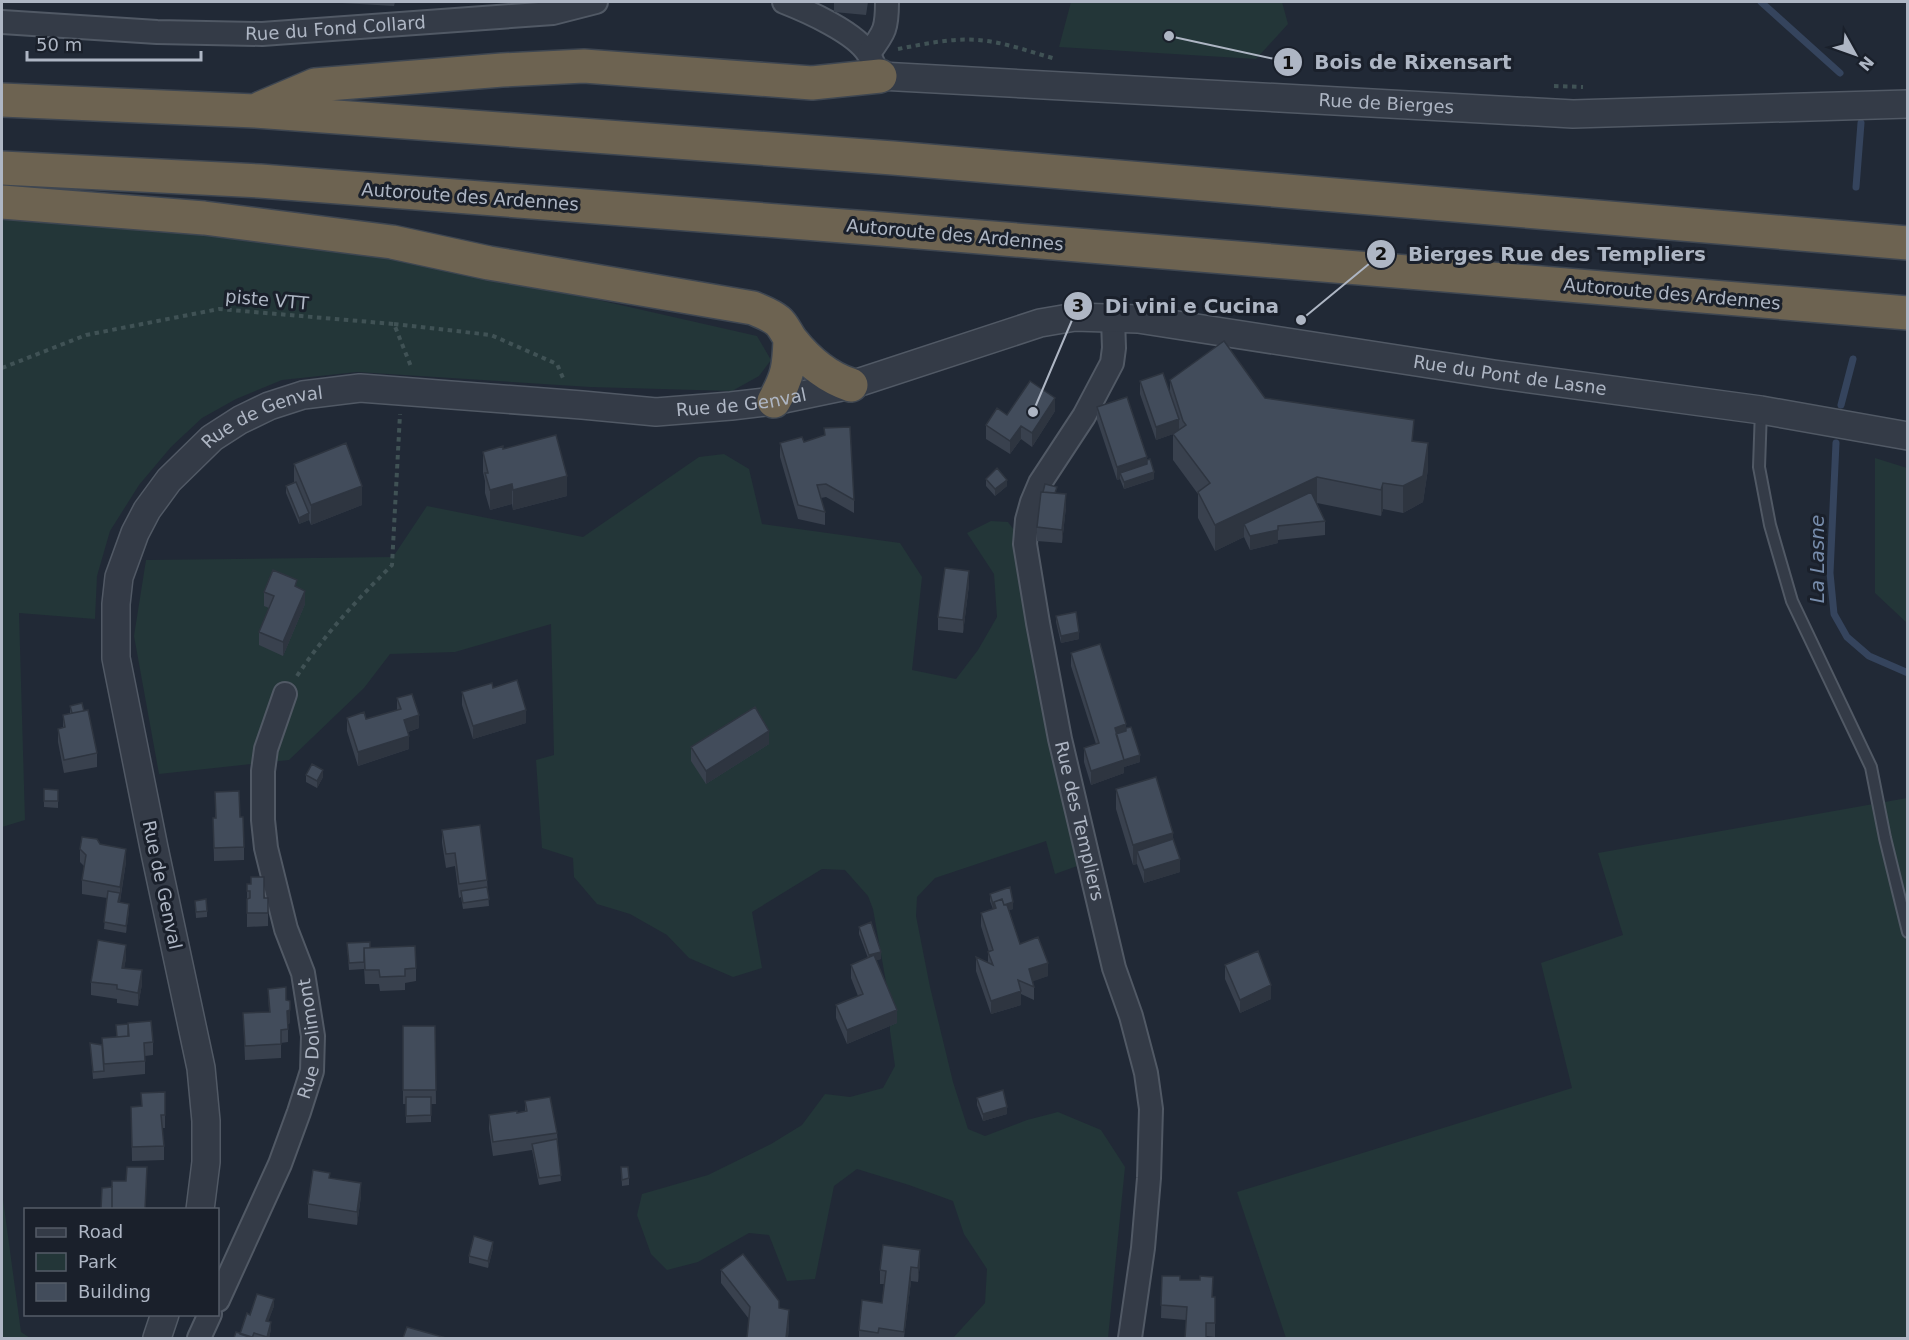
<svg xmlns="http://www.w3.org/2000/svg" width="1909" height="1340" viewBox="0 0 1909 1340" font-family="'DejaVu Sans',sans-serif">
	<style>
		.green { fill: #233638 }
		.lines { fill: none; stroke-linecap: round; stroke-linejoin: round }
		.stream { stroke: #35445d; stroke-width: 7 }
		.service-casing { stroke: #515965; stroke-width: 14 }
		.minor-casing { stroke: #515965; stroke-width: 26 }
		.tertiary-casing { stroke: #515965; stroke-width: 30 }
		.motorway-casing { stroke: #3e4651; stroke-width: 36 }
		.path { stroke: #405255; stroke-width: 4; stroke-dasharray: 4.5 4.5; stroke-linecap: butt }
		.service { stroke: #343b47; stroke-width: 10 }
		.minor { stroke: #343b47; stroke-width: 22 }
		.tertiary { stroke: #343b47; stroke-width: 27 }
		.motorway { stroke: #6d6351; stroke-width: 33 }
		.wall { fill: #39414e }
		.shaded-wall { fill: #2e3540 }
		.building { fill: #424c5b; stroke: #2e3540; stroke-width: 1.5 }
		.labels { text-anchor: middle; stroke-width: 6; stroke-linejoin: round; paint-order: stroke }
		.street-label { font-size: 18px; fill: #aeb6c4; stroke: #1a202b }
		.water-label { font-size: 20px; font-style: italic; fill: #778cab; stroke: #1a202b }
		.leader { fill: none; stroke: #aeb6c4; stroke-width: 2 }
		.callout-dot { fill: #aeb6c4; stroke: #1a202b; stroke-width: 2 }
		.mark-label { font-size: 18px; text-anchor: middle; font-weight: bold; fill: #111 }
		.callout-label { font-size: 20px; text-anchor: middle; font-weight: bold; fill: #aeb6c4; stroke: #1a202b; stroke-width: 6; stroke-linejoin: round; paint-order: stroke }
	</style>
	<rect width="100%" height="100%" fill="#212936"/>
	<path class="green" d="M1071,2H1282L1288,24L1256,59L1059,47Z
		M2,218L89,219L378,250L757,336L771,360L759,376L732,391L590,387L357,372L282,380L236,399L202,418L171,447L139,485L110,531L97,576L95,619L19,613L25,820L2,827Z
		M724,454L749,469L762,524L900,543L922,577L912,670L956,679L978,650L997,617L994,574L967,533L991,521L1008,522L1014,530L1035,678L1080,865L1055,874L1046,841L935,878L917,897L916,916L930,987L953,1082L968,1129L985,1136L1027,1120L1058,1112L1101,1130L1125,1167L1108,1338H953L985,1303L987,1269L964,1234L953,1201L909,1185L857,1169L834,1186L815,1279L787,1281L769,1235L749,1233L698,1262L667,1270L651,1254L637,1215L642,1194L708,1175L771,1144L802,1125L825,1094L850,1097L883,1088L895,1066L890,1031L889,999L873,909L868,896L845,870L822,869L752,912L762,968L733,977L689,958L667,935L630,914L597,904L574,877L573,858L542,848L536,760L554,755L551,624L455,652L390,654L364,688L289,760L159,774L134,636L146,560L393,557L427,506L583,537L699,457Z
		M1875,458L1907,468V623L1875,593Z
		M1907,798V1338H1286L1237,1192L1572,1088L1541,963L1623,935L1598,853Z
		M2,1192L21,1332L30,1338H2Z"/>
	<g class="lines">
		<path class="stream" d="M1761,2L1840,73
			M1856,187L1861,123
			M1841,405L1853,359
			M1836,443L1830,573L1834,614L1847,637L1869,656L1908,673"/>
		<g class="service-casing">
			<path id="service" d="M1761,410L1759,467L1770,525L1792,601L1871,767L1885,838L1908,932"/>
		</g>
		<g class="minor-casing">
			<g id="minor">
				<path d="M784,2C807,11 857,33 869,55C873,62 875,69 880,76"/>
				<path id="s1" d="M2,22L157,32L262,34L553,13L596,2"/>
				<path d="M869,53C885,32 887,28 887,2"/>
				<path id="s2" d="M1113,319L1114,348L1112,363L1084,416L1040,483L1032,502L1027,520L1025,544L1038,623L1060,739L1114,968L1131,1016L1146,1073L1151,1109L1149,1178L1143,1248L1130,1338"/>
				<path id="s3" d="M218,1300L280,1164L299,1112L312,1071L313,1036L303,973L286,929L266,848L263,820V771L266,749L285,694"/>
				<path d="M199,1338L210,1314"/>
			</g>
		</g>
		<g class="tertiary-casing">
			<g id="tertiary">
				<path id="s4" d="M880,76L1573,114L1908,104"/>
				<path id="s5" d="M200,1210L206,1162V1121L201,1068L154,848L116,658V604L119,577L135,533L147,510L169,480L212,438L240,420L269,406L303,395L360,388L582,405L656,412L731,406L774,401L851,385L1040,323L1075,317L1138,319L1494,374L1761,410L1908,436"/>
				<path d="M157,1338L165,1314"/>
			</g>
		</g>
		<g class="motorway-casing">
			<path id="motorway" d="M2,100L255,111L893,158L1908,243
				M261,108L315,85L502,70L584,66L812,83L880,76
				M2,168L260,181L882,229L1908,313
				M2,202L204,218L392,242L489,263L753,308C762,312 771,315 778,321C784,326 787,335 792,341C808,361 826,377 851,385
				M774,401C788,376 789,367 790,339"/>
		</g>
		<path class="path" d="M898,49C924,44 951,38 978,40C1005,42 1030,52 1056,59
			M1554,86L1583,87
			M394,324L491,335L557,364L563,378
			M2,368L86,335L219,309L394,324L412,369
			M297,676C324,635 357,600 392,565L400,414"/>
		<use href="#service" class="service"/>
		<use href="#minor" class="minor"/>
		<use href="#tertiary" class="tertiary"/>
		<use href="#motorway" class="motorway"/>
	</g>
	<path class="wall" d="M342,2H395L394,6L342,3Z
		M834,2H868L866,15L834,12Z
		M1170,380L1265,398L1414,441L1428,469L1423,502L1403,513L1383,509L1381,516L1317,503L1325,521V535L1278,540V543L1250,550L1244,537L1215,551L1198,518V494L1173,460V434L1156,440L1140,394V381L1170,393Z
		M1097,407L1147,460L1154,479L1124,489L1120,479L1117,480L1097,420Z
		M1055,411L1032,447L1021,439L1010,454L986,439V425L1007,415Z
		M804,442L854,500V513L826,497L821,498L825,512V525L798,519L780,457V443Z
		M503,449L567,496L513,510L512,504L490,510L485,493V481L483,472V452Z
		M294,464L362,505L311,525L309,520L299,524L286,493V486L294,482Z
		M986,479L1007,486L995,496L986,486Z
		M1057,493L1066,507L1062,543L1037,541V527Z
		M969,585L963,633L938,630V617Z
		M297,587L305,604L283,656L259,645V632L269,608L264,606V592Z
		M1056,616L1079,639L1061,643L1056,622Z
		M1071,653L1126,728L1140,762L1124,767V773L1091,785L1084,762V748L1096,744L1071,666Z
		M493,688L526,723L473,739L462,705V692Z
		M397,698L419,728L408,732L409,749L358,766L347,731V718L366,719L397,710Z
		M70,706L84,711L97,753V767L64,773L58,742V729L63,728V715L70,713Z
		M769,744L706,784L691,761V747Z
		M306,775L323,777L317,788L306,782Z
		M44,789L58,790V808L44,807Z
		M1116,789L1173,839L1180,872L1144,883L1137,864L1133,865L1116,809Z
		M215,792L244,847V860L214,861L213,818H215Z
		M442,830L487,880L489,906L463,909L461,897L459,898L455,866L446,868L442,843Z
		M100,844L126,862L120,902L129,911L126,933L104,929L107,898L82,894V880L84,866L80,862V849Z
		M247,884L264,898H268V926L247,927Z
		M990,894L1013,909L1009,910L1020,944L1048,976L1032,981L1034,987V1000L1021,994V1005L991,1014L976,971V957L988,963V952H989L981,926V913L993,909L990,901Z
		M195,901L207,911V917L196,918Z
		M859,927L881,959L876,960L897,1023L847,1044L836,1018V1005L858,996L851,978V965L868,958L859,934Z
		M347,943L370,948L416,968V981L405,983V990L380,991L379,984H365L364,968V969L349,970Z
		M126,958L124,968L142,984L138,1006L117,1003V999L91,995V982Z
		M1225,965L1271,999L1240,1013L1225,979Z
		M268,989L286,1000L290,1023L288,1024V1042L281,1043V1058L245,1060L243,1013L269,1012Z
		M116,1025L153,1042V1055L145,1056V1074L93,1079L90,1043L102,1045V1038L117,1037Z
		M403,1026H435L436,1104H431V1122L406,1123V1104H403Z
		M977,1098L1007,1114L983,1121L977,1105Z
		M525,1101L557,1133L561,1181L539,1185L532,1150L493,1156L489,1129V1115L517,1113L525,1111Z
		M131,1107L165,1115V1128H162L164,1146V1160L132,1161Z
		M621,1167L629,1178V1185L622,1186Z
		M330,1178L361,1196L357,1225L308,1218V1204Z
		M493,1248L488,1268L469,1263V1256Z
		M920,1263L918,1282L911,1281L904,1338H859V1330L882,1303L884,1284H880V1270Z
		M721,1270L779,1308L789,1323L788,1338H747L749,1319L721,1283Z
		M1162,1276L1180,1280L1213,1297H1215V1337L1206,1336L1186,1320L1161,1318Z
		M274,1306L268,1321L271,1329L269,1338H234L241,1334L250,1315Z"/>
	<path class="shaded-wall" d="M1055,398V411L1032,447V433Z
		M1179,419V432L1156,440V427Z
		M1021,426V439L1010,454V441Z
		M1428,443V469L1423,502L1403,513V486Z
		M1147,457V471L1120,473V479L1117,480V467Z
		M1154,472V479L1124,489V482Z
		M567,476V496L513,510V490Z
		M1317,477V503L1249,535L1244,524V537L1215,551V525Z
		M1007,480V486L995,496V489Z
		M1383,483V509L1381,516V490Z
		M512,484V504L490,510V490Z
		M362,486V505L311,525V505Z
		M1066,494V507L1062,543V530Z
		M309,513V520L299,524V518Z
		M1278,530V543L1250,550V536Z
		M969,571V585L963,633V620Z
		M305,591V604L283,656V642Z
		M1079,632V639L1061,643V636Z
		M526,710V723L473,739V726Z
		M419,715V728L404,733V720Z
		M1126,724V738L1117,741L1115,728Z
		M769,731V744L706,784V771Z
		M409,736V749L358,766V752Z
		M1140,755V762L1124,767V773L1091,785V771L1124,760Z
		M323,770V777L317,788V781Z
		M1173,833V853L1137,851V864L1133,865V845Z
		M126,849V862L120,900L118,909V902L120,893V887Z
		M1180,859V872L1144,883V870Z
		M1013,902V909L996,915V908Z
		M129,904V911L126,933V926Z
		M126,945V958L122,982V968Z
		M881,952V959L869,962V955Z
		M1048,963V976L1029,983V969Z
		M142,970V984L138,1006V993Z
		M1271,985V999L1240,1013V1000Z
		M1021,991V1005L991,1014V1001Z
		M290,1010V1023L287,1024V1011Z
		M897,1010V1023L847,1044V1030Z
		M1007,1107V1114L983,1121V1114Z
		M361,1183V1196L357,1225V1212Z
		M493,1242V1248L488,1268V1261Z
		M920,1250V1263L918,1282V1268Z
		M911,1267V1281L904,1338Z
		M274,1299V1306L266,1328V1321Z
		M789,1310V1323L788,1338H786Z
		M271,1322V1329L269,1338H267Z"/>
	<path class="building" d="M1224,341L1265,398L1414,420L1412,441L1428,443L1423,476L1403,486L1383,483L1381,490L1317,477L1215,525L1198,492L1210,483L1173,434L1186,425L1183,421L1170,380Z
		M1163,373L1179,419L1156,427L1140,381Z
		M1030,381L1055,398L1032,433L1021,426L1010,441L986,425L997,408L1007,415Z
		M1127,397L1147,457L1117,467L1097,407Z
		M850,427L854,500L826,484L817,485L825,512L798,505L780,443L802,437L804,442L825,435L824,428Z
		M556,435L567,476L513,490L512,484L490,490L485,473H488L483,452L503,446V449Z
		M346,443L362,486L311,505L294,464Z
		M1150,459L1154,472L1124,482L1120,473L1147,464V460Z
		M997,468L1007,480L995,489L986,479Z
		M296,482L309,513L299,518L286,486Z
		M1045,484L1057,487L1055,493L1043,492Z
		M1041,492L1066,494L1062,530L1037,527Z
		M1311,492L1325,521L1278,526V530L1250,536L1244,524Z
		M945,568L969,571L963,620L938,617Z
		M273,570L297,580L295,586L305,591L283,642L259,632L274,596L264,592Z
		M1076,612L1079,632L1061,636L1056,616Z
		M1100,644L1126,724L1115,728L1124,760L1091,771L1084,748L1099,743L1071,653Z
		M517,680L526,710L473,726L462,692L492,683L493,688Z
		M412,694L419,715L404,720L409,736L358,752L347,718L364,712L366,719L401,709L397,698Z
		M82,703L84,711L72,713L70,706Z
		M755,707L769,731L706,771L691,747Z
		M88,710L97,753L64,760L58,729L65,727L63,715Z
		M1131,727L1140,755L1124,760L1116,734L1126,731V728Z
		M312,764L323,770L317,781L306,775Z
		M1156,777L1173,833L1133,845L1116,789Z
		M44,789L58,790V801H44Z
		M239,791L240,817H243L244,847L214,848L213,818H216L215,792Z
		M480,825L487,880L459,884L455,853L446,854L442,830Z
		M82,837L97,839L100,844L126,849L120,887L82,880L86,855L80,849Z
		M1173,839L1180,859L1144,870L1137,851Z
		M251,877H264V898H268V913H247V899L250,898V891H247V884H251Z
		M487,887L489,899L463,903L461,891Z
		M1010,887L1013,902L1004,905L1002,899L994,902V908L990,894Z
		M108,891L120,893L118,902L129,904L126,926L104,922Z
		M206,899L207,911L196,912L195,901Z
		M1002,899L1004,905H1007L1020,944L1038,937L1048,963L1029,969L1034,987L1018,980L1021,991L991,1001L976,957L993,965L988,952L993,950L981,913L996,908L994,902Z
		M871,922L881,952L869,955L859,927Z
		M98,940L126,945L122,968L142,970L138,993L117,989V985L91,982Z
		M370,942V948H364V962L349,963L347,943Z
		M415,946L416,968L405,969V976L380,977L379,970H365L364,948Z
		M1258,951L1271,985L1240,1000L1225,965Z
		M874,955L897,1010L847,1030L836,1005L863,994L851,965Z
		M286,987V1000L290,1001V1010L287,1011L288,1029L281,1030V1044L245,1046L243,1013L270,1012L268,989Z
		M151,1021L153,1042L144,1043L145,1061L104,1064L102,1038L129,1036L128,1023Z
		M128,1024V1036L117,1037L116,1025Z
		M403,1026H435L436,1090H403Z
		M90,1043L102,1045L104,1071L93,1072Z
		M1003,1090L1007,1107L983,1114L977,1098Z
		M165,1092V1115H161L164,1146L132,1147L131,1107L142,1106L141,1093Z
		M406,1097H431V1115L406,1116Z
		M550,1097L557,1133L493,1142L489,1115L517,1111V1113L527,1111L525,1101Z
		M557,1139L561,1175L539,1178L532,1144Z
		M127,1167H147L145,1209H112V1181H126Z
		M621,1167H628L629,1178L622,1180Z
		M313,1170L330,1173L329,1178L361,1183L357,1212L308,1204Z
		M112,1187V1209H101L102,1188Z
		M474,1236L493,1242L488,1261L469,1256Z
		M883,1245L920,1250L918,1268L911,1267L904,1332L879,1328L878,1333L859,1330L862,1300L882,1303L886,1271L880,1270Z
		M743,1254L779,1301V1308L789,1310L786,1338H747L750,1307L721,1270Z
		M1162,1276H1180V1280H1200V1276L1213,1277L1212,1297H1215V1323H1206V1338H1185L1187,1307L1161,1305Z
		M257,1294L274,1299L266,1321L271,1322L267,1337L254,1333L252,1338L240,1334L247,1313L250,1315Z
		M407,1327L446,1338H403Z
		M236,1332L255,1338H234Z"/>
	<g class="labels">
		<g class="street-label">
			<text dy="6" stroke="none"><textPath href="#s1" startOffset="334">Rue du Fond Collard</textPath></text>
			<text dy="6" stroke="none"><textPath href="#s4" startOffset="507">Rue de Bierges</textPath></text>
			<text transform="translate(470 197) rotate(4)" y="6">Autoroute des Ardennes</text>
			<text transform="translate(955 235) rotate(5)" y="6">Autoroute des Ardennes</text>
			<text transform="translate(1672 294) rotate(5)" y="6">Autoroute des Ardennes</text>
			<text transform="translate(267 300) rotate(5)" y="6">piste VTT</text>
			<text dy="6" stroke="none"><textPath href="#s5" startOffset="2139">Rue du Pont de Lasne</textPath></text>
			<text dy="6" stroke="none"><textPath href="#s5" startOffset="1354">Rue de Genval</textPath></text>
			<text dy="6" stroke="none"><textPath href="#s5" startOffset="868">Rue de Genval</textPath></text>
			<text dy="6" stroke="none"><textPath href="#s2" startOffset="530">Rue des Templiers</textPath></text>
			<text transform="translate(162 885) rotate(78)" y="6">Rue de Genval</text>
			<text dy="6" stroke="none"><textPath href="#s3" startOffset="280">Rue Dolimont</textPath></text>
		</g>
		<g class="water-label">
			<text transform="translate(1817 559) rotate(-90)" y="7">La Lasne</text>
		</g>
	</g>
	<path class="leader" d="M1169 36L1288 62M1301 320L1381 254M1033 412L1078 306"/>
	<g class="callout-dot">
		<circle cx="1169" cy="36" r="6"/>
		<circle cx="1301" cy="320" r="6"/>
		<circle cx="1033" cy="412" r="6"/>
		<circle cx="1288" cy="62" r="15"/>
		<circle cx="1381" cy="254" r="15"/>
		<circle cx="1078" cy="306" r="15"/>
	</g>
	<g class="mark-label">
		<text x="1288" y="69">1</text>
		<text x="1381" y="260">2</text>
		<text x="1078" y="312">3</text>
	</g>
	<g class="callout-label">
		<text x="1413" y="69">Bois de Rixensart</text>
		<text x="1557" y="261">Bierges Rue des Templiers</text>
		<text x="1192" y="313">Di vini e Cucina</text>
	</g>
	<rect width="1909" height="1340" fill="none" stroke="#aeb6c4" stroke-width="6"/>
	<rect x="24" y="1208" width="195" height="108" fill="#1a202b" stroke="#555c68" stroke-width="1.5"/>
	<rect x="36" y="1228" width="30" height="9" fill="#343b47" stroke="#555c68" stroke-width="1.5"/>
	<text x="78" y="1238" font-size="18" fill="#aeb6c4">Road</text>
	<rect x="36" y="1253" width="30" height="18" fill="#233638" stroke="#555c68" stroke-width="1.5"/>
	<text x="78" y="1268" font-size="18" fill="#aeb6c4">Park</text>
	<rect x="36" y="1283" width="30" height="18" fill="#424c5b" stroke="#555c68" stroke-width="1.5"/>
	<text x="78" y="1298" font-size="18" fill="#aeb6c4">Building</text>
	<g transform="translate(1855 54) rotate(130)" stroke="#1a202b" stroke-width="4.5" paint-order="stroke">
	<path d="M0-4.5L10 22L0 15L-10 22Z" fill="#aeb6c4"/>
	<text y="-9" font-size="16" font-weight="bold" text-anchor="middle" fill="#aeb6c4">N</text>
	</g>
	<path d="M27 51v9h174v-9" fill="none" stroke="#aeb6c4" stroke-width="3"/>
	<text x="36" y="51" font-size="18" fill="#aeb6c4" stroke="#1a202b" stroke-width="4.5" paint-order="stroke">50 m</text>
</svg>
